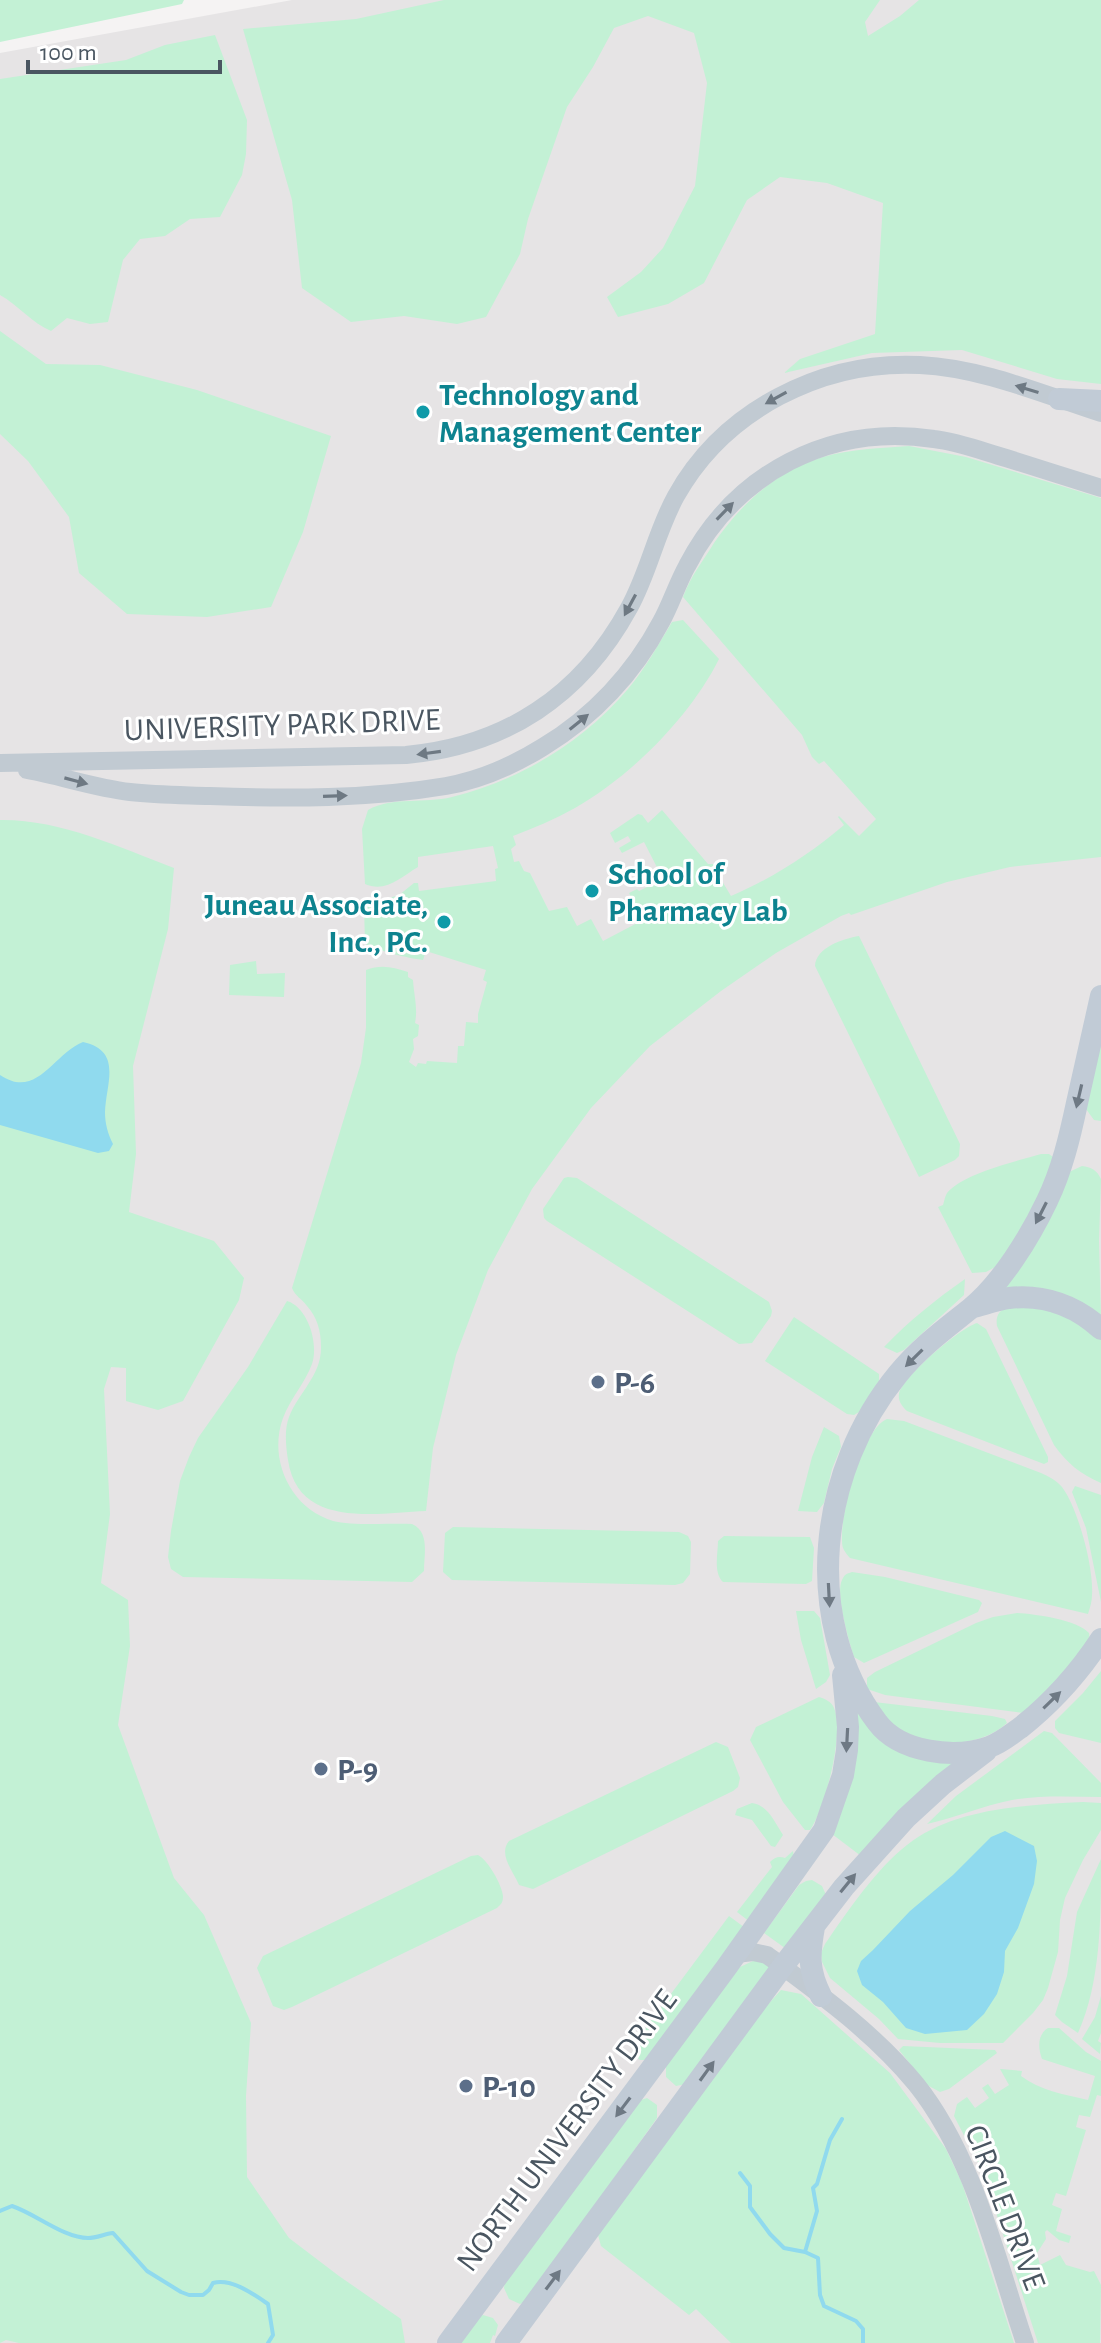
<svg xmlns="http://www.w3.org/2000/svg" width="1101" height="2343" viewBox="0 0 1101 2343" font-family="'Alegreya Sans',sans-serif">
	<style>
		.education { fill: #e6e4e5 }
		.green { fill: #c3f1d5 }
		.water { fill: #90daee }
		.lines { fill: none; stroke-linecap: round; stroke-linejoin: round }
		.stream { stroke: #90daee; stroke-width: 4 }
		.tertiary { stroke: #c1cad2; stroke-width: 18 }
		.secondary { stroke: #c1cbd6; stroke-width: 22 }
		.oneway { fill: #6e7983 }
		.oneway2 { fill: #6e7984 }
		.culture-dot { fill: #0f9aa8; stroke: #fff; stroke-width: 3 }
		.service-dot { fill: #5c6f8a; stroke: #fff; stroke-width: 3 }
		.labels { text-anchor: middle; stroke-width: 6; stroke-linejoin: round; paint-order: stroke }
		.culture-label { font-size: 32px; font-weight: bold; fill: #0d838f; stroke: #fff; text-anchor: start }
		.street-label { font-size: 32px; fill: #4a5661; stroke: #fff }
		.service-label { font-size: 32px; font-weight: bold; fill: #4e5e75; stroke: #fff; text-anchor: start }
	</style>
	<rect width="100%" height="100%" fill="#f5f3f3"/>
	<path class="education" d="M292,0H1101V2343H0V53Z"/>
	<path class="green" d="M0,0H184L182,4L0,42Z
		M444,0H880L865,22L868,36L900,16L919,0H1101V384L1057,379L962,350L872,353L784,373L800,359L875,334L883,203L827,183L780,177L747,200L704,283L668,304L618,317L607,297L641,272L663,248L695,186L707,83L694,33L648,16L614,28L593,67L567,107L528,219L520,254L486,317L457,324L404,316L351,322L302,288L292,200L243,29L356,19Z
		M215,35L247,120L246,154L242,175L220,217L190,219L165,236L140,239L123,260L108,322L90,324L67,318L51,331C32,323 18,305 0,295V79L126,60L165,45Z
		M0,331L46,364L100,365L197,390L331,436L303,532L271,607L207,617L127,614L79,573L69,517L28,461L0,434Z
		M909,446L966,457L1101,498V857L1010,867L947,882L851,915L849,913L841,916L776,953L721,991L650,1046L591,1108L532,1189L488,1270L456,1355L433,1448L426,1511C376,1513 298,1529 288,1460C286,1447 284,1430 289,1417C299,1392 322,1375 321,1346C321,1331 317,1317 307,1306C302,1299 295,1296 292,1288L361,1063L366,1028V970C381,964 393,967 408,972V977L413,980C414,996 418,1008 415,1023L419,1025L418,1036L413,1039L414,1049L409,1062L416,1067L418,1063L426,1064L427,1061L457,1063L458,1046H464L466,1022L478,1023V1014L487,982L483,980L486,970L426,951L423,960C408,958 378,951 365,944L364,906L399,895L414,883H418L419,891L496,881L495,869L498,868L493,846L418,857V867C401,877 386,893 365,884L362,829L368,810C393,796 424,804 452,797C520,780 582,743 628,689C645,669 658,645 672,622L683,620L719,659C690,717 631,776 575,808C555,819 534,828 513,836L516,845L511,849L514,862L519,861L524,871L530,873L549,911L567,907L577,926L591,919L603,941L643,920L629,893L637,889L639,891L663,879L644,842L622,853L619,848L631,841L628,836L615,843L610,833L638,814L642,815L648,823L662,810L708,864H716L720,872L719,876L731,896C773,878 810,854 844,825L838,817L839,816L859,836L876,819L824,761L819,764L812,757L802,735L683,597C690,577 703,561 714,543C741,504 776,471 823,457C850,449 882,448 909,446Z
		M0,820C59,819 119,847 174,868L168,929L133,1066L136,1154L129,1212L214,1241L244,1278L239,1300L183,1401L158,1410L126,1401V1368L111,1367L104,1389L110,1514L101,1583L128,1600L130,1646L118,1725L174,1878L204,1915L251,2023L246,2096L247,2177L289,2238L339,2276L401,2319L405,2343H19L6,2340L0,2343Z
		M859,936L960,1144L959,1156L955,1160L919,1177L815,966C816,947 843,939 859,936Z
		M256,961L257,974L285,973L284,997L229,995L230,965Z
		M1101,1036V1121L1094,1120L1086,1109Z
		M1041,1154H1049L1053,1157L1038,1204L997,1266L986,1272L972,1273L938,1207L943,1205C944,1202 945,1196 947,1193C962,1174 1017,1161 1041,1154Z
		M1082,1166C1091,1167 1097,1170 1101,1179L1099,1241L1101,1318L999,1288L1069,1172Z
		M568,1177L577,1178L769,1302L772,1311L771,1316L752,1343L739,1344L547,1221L544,1218L543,1209L564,1178Z
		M965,1279L964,1295L904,1350L897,1353L884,1347C909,1321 935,1300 965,1279Z
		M287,1301C308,1307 319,1344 312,1364C305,1383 290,1399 283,1418C268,1459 290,1508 333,1521C352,1526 391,1523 412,1524C430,1532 424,1554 424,1571L412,1582L183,1577L171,1569L168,1557L171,1531L180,1481L189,1457L198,1438L248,1367Z
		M1041,1304L1092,1330L1101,1340V1483C1080,1474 1067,1463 1054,1445L997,1326C993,1301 1024,1306 1041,1304Z
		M794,1317L879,1374V1381L859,1412L854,1415L847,1414L765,1361Z
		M977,1323L986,1329L1048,1457V1462L1044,1464L907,1411C902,1406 898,1401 899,1394C902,1377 960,1328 977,1323Z
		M887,1419L904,1421L1041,1473C1048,1476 1056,1480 1062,1487C1078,1508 1094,1568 1092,1595C1092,1601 1090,1608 1088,1614L850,1558C845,1552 842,1549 842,1541C840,1515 862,1429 887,1419Z
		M824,1427L839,1436L841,1447L832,1469L824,1503L817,1512L798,1511L812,1457Z
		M1075,1486L1101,1495V1602L1086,1528L1072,1492Z
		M453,1527L679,1532L688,1536L691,1542L690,1574L683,1583L675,1585L452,1580L443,1572L445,1533Z
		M724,1536L810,1537L814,1548L812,1581L806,1584L723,1582C713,1572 718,1554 718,1541Z
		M852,1572L885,1577L979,1600L982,1603L978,1612L864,1663L854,1657C849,1641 835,1594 842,1580C845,1574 846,1574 852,1572Z
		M796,1611H814L820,1618L830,1675L826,1682L816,1689L801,1640Z
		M1017,1613C1035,1614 1078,1620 1089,1633L1090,1642L1055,1684L1023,1713L885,1695L867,1689V1678L875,1672L976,1623L993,1617Z
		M1101,1671V1743L1059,1733L1055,1728V1721L1083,1693Z
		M819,1697C825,1699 831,1701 834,1708C845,1732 825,1809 810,1830H805L783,1802L750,1740L756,1727Z
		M874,1702L992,1716L1005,1719L1007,1723C978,1750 919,1750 889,1722C884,1717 879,1708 874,1702Z
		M856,1708L957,1759L861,1856L832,1834Z
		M1044,1731L1052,1733L1101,1783V1797C1071,1797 1042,1795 1012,1800C982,1806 957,1817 927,1824L956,1796Z
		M716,1742L728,1747L740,1778L738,1787L733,1791L533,1889L519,1885C513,1871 498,1854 509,1841Z
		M1083,1802L1101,1803V1830L1083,1860L1065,1898L1060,1920L1058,1952L1048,1988L1043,2000L1033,2013L1003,2043H940L898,2039L879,2019L830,1978L822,1962L821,1953L825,1944C847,1912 876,1869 907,1845C953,1808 1026,1805 1083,1802Z
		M752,1803C768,1805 775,1823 783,1835L775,1847L771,1846L752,1820L735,1815L737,1809Z
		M793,1851L794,1860L750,1922L737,1912L772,1867L770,1862C775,1857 779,1856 785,1858Z
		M478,1855C488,1860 502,1885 503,1896C503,1903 501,1904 497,1908L292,2007L284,2010L273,2006L257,1968L263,1956L471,1856Z
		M1101,1859C1101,1917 1101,1982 1078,2033L1062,2022L1055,2015L1067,1976L1077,1912Z
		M812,1880L822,1886L826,1895L789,1951L764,1933L799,1885L806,1881Z
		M729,1916L748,1930L645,2060H640L632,2053L647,2026Z
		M760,1960L777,1967L691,2083L676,2086L666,2077V2063L740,1967L753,1961Z
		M781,1990L801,1994L890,2073L946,2149L962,2183L1014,2343H731L696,2309L689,2315L601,2246L598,2235L761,2012Z
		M1101,1996V2033L1098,2041L1101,2043L1100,2054L1082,2039L1095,2017Z
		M1048,2028H1059L1086,2052L1101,2061V2096L1097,2095L1090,2117L1079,2115L1076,2127L1086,2130L1066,2196L1056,2193L1052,2205L1062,2209L1056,2231L1071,2236L1069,2243L1059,2240L1047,2230L1045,2232L1046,2239L1037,2253L1040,2265L1060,2255L1066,2265L1090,2272L1094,2271L1101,2285L1100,2343H1038L983,2172L954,2116L957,2104L967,2097L975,2108L989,2098L982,2088L988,2084L995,2094L1009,2085L1000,2069H1001L1022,2071L1021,2076C1039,2090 1066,2095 1088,2100L1095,2076L1042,2059C1038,2048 1037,2035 1048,2028Z
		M903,2046L995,2050L997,2053L949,2089L940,2092L927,2085L899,2050Z
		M647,2098L657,2105V2118L527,2301L520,2304L509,2299L504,2288L505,2281L638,2101Z
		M483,2315L493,2318L498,2325L495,2336L493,2335L490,2343H461L480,2316Z"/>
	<path class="water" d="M83,1042C123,1051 106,1083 105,1112C105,1124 108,1134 113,1144L109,1151L98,1153L0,1125V1075C37,1100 53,1054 83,1042Z
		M1005,1831L1034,1846L1037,1861L1034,1884L1018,1928L1005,1951L1004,1972L997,1994L984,2014L967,2030L925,2034L906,2028L883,2002L862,1985L857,1971L861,1961L873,1950L910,1911L953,1875L991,1837Z"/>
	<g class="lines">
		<path class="stream" d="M740,2173L750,2186V2207L770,2234L784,2248L805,2252L818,2258L820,2295L824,2306L856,2321L863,2329V2343
			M0,2211L12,2206C36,2214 64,2238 88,2238C97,2238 104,2234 113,2233L147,2271L181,2292L189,2295H203L209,2290L213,2283C231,2278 252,2293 268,2304L273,2335L268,2343
			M805,2252L817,2211L813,2188L817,2184L830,2140L842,2119"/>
		<path class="tertiary" d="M0,763L406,755C505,746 581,696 629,608C649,572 656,532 676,496C724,410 822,360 920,365C982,368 1042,394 1101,413
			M27,770C61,776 95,788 130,792C156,795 183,795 210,796C288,799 369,799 446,786C480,780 514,765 543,747C593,717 634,673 661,622C671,604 677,584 687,566C735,473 830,423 934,439C959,442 982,451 1006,458C1038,468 1069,478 1101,488
			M736,1954L753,1952L767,1955C820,1994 874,2033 916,2084C973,2155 996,2257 1025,2343"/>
		<path class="secondary" d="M1059,399L1101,401
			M1101,996C1093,1032 1085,1067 1077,1103C1070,1136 1062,1170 1047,1201C1030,1237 1001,1284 970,1309C945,1329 919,1348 898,1374C819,1470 800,1619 877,1722C900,1753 955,1759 989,1747C1001,1743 1010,1735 1020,1728C1053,1702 1078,1674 1101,1639
			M973,1307C985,1304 997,1300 1009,1298C1044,1294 1076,1306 1101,1329
			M814,1927C809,1955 808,1970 821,1996
			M448,2343L726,1968L824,1830L843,1775L847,1750L848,1727L843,1675
			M506,2343L783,1966L844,1887L906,1818L943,1784L986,1751"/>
	</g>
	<defs><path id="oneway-solid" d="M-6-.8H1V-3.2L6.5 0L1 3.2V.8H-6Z" transform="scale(2)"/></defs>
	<g class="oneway">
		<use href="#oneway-solid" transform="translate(1027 389) rotate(-163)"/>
		<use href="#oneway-solid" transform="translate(776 398) rotate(151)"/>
		<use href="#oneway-solid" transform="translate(725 511) rotate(-46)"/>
		<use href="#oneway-solid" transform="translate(630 605) rotate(118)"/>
		<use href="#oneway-solid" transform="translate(579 722) rotate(-39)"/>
		<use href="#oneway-solid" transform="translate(429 753) rotate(172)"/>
		<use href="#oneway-solid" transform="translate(76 781) rotate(15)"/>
		<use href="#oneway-solid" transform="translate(335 796) rotate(-2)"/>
	</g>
	<g class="oneway2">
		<use href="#oneway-solid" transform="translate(1079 1096) rotate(103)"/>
		<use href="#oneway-solid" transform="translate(1041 1213) rotate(117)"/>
		<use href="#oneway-solid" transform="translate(914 1358) rotate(135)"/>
		<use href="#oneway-solid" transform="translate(829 1595) rotate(87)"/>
		<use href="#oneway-solid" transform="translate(1052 1700) rotate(-44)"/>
		<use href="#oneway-solid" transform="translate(847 1740) rotate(93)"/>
		<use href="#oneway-solid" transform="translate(848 1883) rotate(-51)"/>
		<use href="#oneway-solid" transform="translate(707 2071) rotate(-54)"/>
		<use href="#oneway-solid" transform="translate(623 2107) rotate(127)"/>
		<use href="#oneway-solid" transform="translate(553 2280) rotate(-53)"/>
	</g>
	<g class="culture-dot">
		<circle cx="423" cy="412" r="8"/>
		<circle cx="592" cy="891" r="8"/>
		<circle cx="444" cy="922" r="8"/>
	</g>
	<g class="service-dot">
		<circle cx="598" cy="1382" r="8"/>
		<circle cx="321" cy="1769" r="8"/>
		<circle cx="466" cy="2086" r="8"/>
	</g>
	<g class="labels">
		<g class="culture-label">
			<text x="439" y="405">Technology and<tspan x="439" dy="37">Management Center</tspan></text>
			<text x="608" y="884">School of<tspan x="608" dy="37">Pharmacy Lab</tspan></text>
			<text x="428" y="915" text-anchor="end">Juneau Associate,<tspan x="428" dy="37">Inc., P.C.</tspan></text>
		</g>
		<g class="street-label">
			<text transform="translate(282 724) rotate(-2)" y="11">UNIVERSITY PARK DRIVE</text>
			<text transform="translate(566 2130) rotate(-53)" y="11">NORTH UNIVERSITY DRIVE</text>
			<text transform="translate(1006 2207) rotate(69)" y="11">CIRCLE DRIVE</text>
		</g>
		<g class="service-label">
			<text x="614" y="1393">P-6</text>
			<text x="337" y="1780">P-9</text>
			<text x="482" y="2097">P-10</text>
		</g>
	</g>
	<path d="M28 60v12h192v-12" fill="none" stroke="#4a5661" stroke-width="4"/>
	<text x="40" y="60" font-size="24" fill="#4a5661" stroke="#ffffff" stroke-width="6" paint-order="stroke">100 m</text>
</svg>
